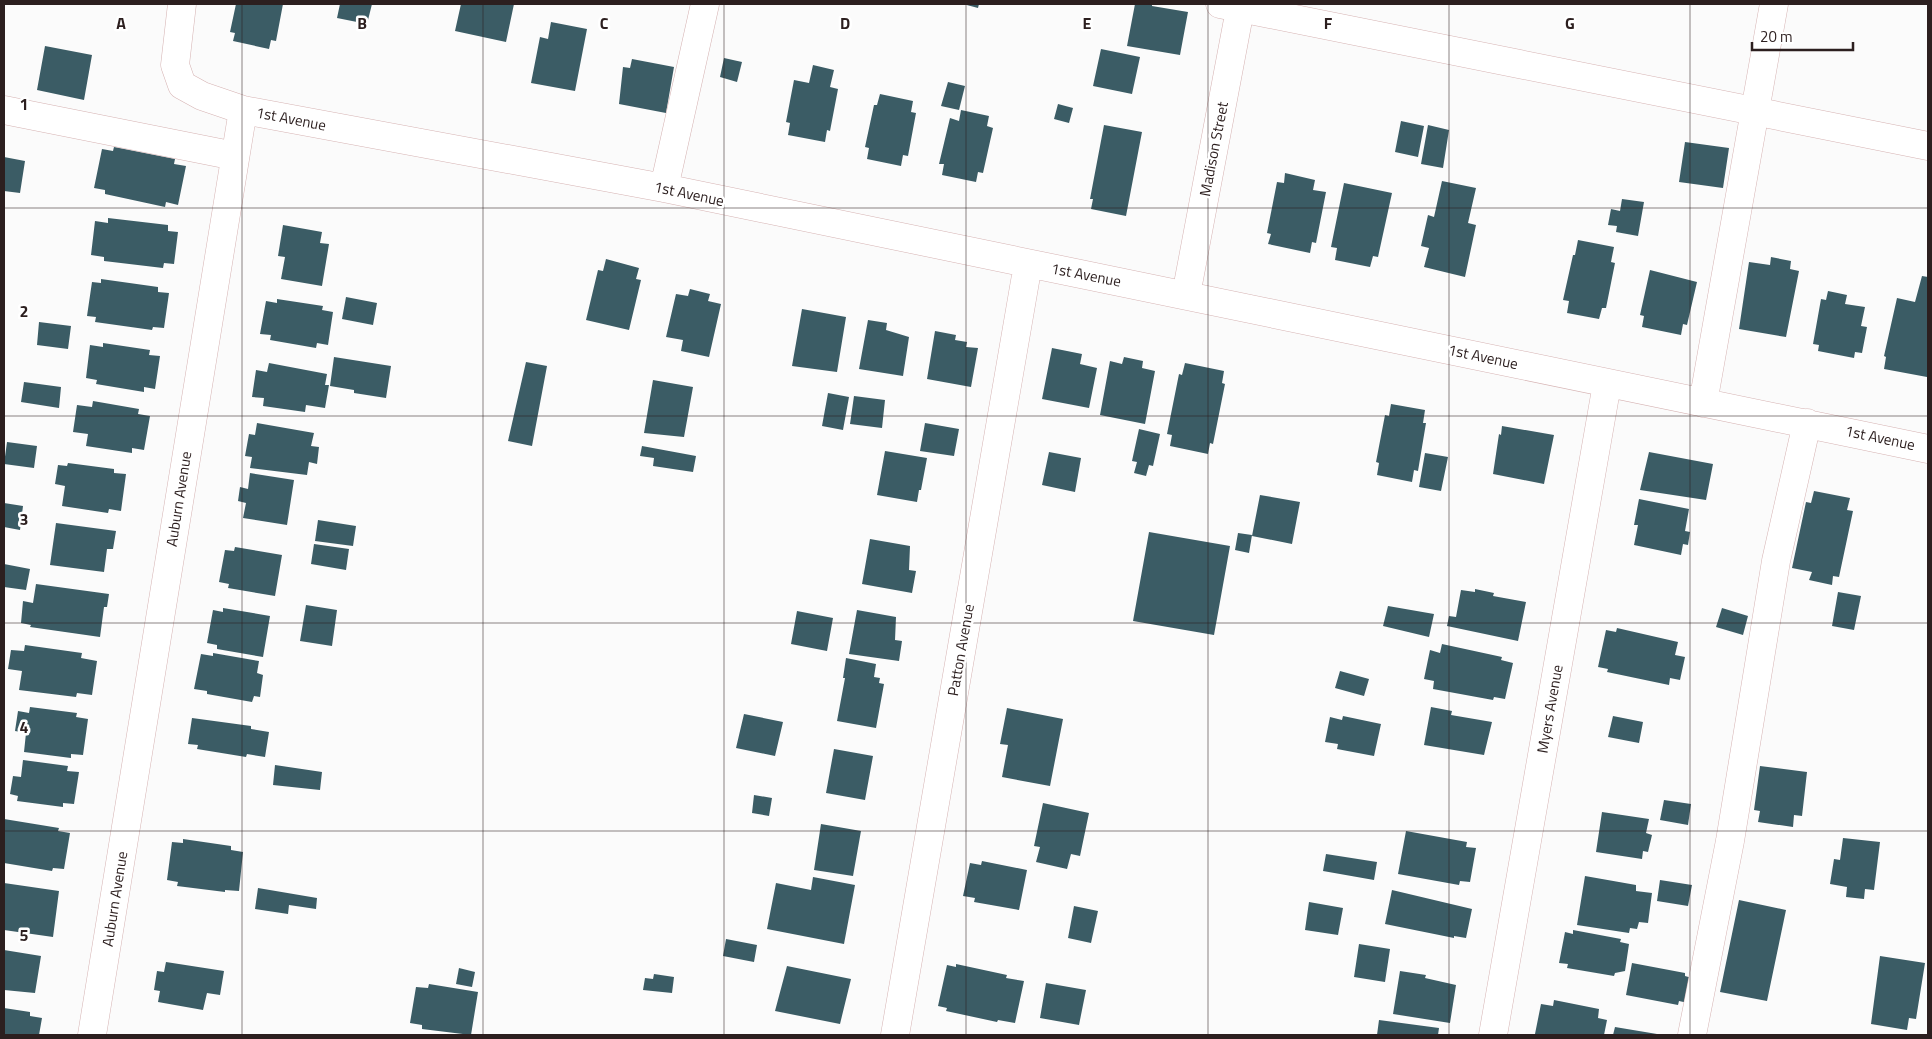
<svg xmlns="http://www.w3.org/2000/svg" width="1932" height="1039" viewBox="0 0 1932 1039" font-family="'Titillium Web',sans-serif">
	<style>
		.building { fill: #3b5c65 }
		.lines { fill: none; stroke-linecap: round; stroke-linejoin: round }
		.minor-casing { stroke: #d6b3b3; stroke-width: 29 }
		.minor { stroke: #fff; stroke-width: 28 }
		.grid { fill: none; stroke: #2c1f1f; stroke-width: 1; stroke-opacity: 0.55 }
		.labels { text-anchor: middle; stroke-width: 5; stroke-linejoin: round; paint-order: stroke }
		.street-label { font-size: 15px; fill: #2c1f1f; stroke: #fff }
		.grid-label { font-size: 16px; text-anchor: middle; font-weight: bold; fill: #2c1f1f; stroke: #fff; stroke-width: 5; stroke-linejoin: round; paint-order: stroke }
	</style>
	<rect width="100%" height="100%" fill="#fbfbfb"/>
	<path class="building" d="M236,4H283L276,41L271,40L269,49L233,41L235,33L230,32Z
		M340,4H372L367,24L337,18Z
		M461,4H514L506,42L455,31Z
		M963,4H979L978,8Z
		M1135,4H1152V6L1188,12L1180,55L1127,46Z
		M551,22L587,29L575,91L531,83L540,37L548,39Z
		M45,46L92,55L84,100L37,90Z
		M1101,49L1140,57L1132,94L1093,86Z
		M724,58L742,62L737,82L720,77Z
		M632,59L674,67L666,113L619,104L623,67L630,68Z
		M813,65L834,70L830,87L838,89L830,131L827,130L825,142L788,135L790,123L786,122L794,80L809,83Z
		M948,82L965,86L959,110L941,106Z
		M880,94L913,101L911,112L916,113L908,156L903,155L901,166L867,159L869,148L865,147L874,105H877Z
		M1058,104L1073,108L1069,123L1054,119Z
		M961,110L989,116L987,126L993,128L983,173L978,172L976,182L942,175L944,164H939L950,118L959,121Z
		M1401,121L1424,126L1418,157L1395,152Z
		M1104,125L1142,132L1126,216L1091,209L1093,199H1090Z
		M1428,125L1449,130L1443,168L1421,164Z
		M1685,142L1729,148L1723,188L1679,182Z
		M114,147L175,159L174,164L186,166L178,205L166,202L165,207L105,194V190L94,188L102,149L113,151Z
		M4,157L25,161L20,193L4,191Z
		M1285,173L1315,180L1313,190L1326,192L1316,243L1312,242L1310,253L1268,244L1271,234L1267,233L1277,182L1284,183Z
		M1442,181L1476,188L1468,223L1476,225L1465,277L1424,267L1429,248L1421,246L1428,215L1434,217Z
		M1344,183L1392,193L1378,257L1373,256L1370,267L1335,260L1337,248L1331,247Z
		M1622,199L1644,202L1638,236L1616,232L1617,226L1608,225L1611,209L1620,211Z
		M108,218L168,225V231L178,232L174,264L164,263L163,268L104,261V257L91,255L95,221L108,223Z
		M283,225L322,232L320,243L329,244L322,286L281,279L285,257L278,256Z
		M1578,240L1614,247L1611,262L1615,263L1606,308H1602L1599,319L1567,313L1569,301L1563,300L1573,255H1575Z
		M1771,257L1791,261L1790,269L1799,271L1786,337L1739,329L1749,262L1770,265Z
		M606,259L639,268L636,279L641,280L629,330L586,320L598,270L603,271Z
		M1650,270L1697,282L1687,325L1683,324L1681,335L1642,327L1644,316L1640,315Z
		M1922,276L1928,277L1927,377L1884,369L1886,357L1884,356L1897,298L1915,302Z
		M101,279L158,287V292L169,293L164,328L153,327L152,330L95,322L96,317L87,316L92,282L101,283Z
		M690,289L710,294L708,301L721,304L709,357L681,351L683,340L666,337L676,294L688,296Z
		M1828,291L1847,295L1845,304L1865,307L1861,326L1867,327L1862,353L1855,352L1854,358L1818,351L1819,345L1813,344L1821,299L1826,300Z
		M346,297L377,303L373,325L342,319Z
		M277,299L323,306L322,310L333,312L328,345L317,343L316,348L270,340L271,335L260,334L266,301L277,303Z
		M802,309L846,317L837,372L792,366Z
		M868,320L887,323L886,330L909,337L903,376L859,369Z
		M39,322L71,326L68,349L37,345Z
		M935,331L956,335L955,340L967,342L966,347L978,348L971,387L927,379Z
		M103,343L150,350L149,355L160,356L155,389L144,387V392L96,384L97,380L86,378L90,345L103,347Z
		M1052,348L1082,354L1080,364L1097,368L1089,408L1042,399Z
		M334,357L391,366L386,398L354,393V390L330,386Z
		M1124,357L1143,361L1142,368L1155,371L1145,424L1100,415L1110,361L1122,364Z
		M526,362L547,366L532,446L508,441Z
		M269,363L327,374L325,385H329L325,408L306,405L305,412L263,406L264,398L252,397L256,370L267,372Z
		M1185,363L1224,371L1222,383L1225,384L1213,444L1210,443L1208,454L1170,446L1172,435L1167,434L1179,374L1182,375Z
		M653,380L693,387L684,437L644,433Z
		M24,382L61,387L59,408L21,402Z
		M828,393L849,397L843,430L822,426Z
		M854,396L885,400L882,428L850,424Z
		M93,401L139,409L138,414L150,416L144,450L132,448V453L86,446L88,434L73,432L77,405L92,407Z
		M1391,404L1425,410L1423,423H1426L1418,471L1414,470L1412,482L1377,475L1379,463L1376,462L1385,415L1389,416Z
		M257,423L314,433L311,446L319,447L317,464L309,462L307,475L250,468L252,457L245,456L249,434L255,435Z
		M925,423L959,429L954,456L920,451Z
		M1502,426L1554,435L1544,484L1493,474L1499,434L1501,435Z
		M1139,429L1160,434L1153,466L1149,465L1146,476L1134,473L1137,462L1132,461Z
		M7,442L37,446L34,468L4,464Z
		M642,446L696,456L693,472L653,466L654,458L640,456Z
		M885,451L927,458L921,490H919L917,502L877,495Z
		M1049,452L1081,458L1075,492L1042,485Z
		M1649,452L1713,464L1706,500L1640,490Z
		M1425,453L1448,457L1441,491L1419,487Z
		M68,463L114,469V473L126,474L121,511L109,509L108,513L62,506L65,486L55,484L58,465L67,466Z
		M250,473L294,480L287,525L243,518L246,503L238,501L240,487L248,489Z
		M1814,491L1850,498L1847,510L1853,511L1839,577L1833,576L1832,585L1809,580L1812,572L1792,568L1806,502L1811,503Z
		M1260,495L1300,502L1292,544L1252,536Z
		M1639,499L1689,509L1685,531L1690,532L1688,545L1683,544L1681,555L1634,545L1638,525H1634Z
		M4,503L23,506L20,530L4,527Z
		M318,520L356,526L353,546L315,541Z
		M56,523L116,531L113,549H107L104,572L50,565Z
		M1149,532L1230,546L1214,635L1133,621Z
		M1238,533L1252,535L1249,553L1235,550Z
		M870,539L910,546L909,570L916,571L912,593L862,584Z
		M314,544L349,549L346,570L311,564Z
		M235,547L282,555L275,596L228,588L229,584L219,582L225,550L234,551Z
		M4,564L30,569L26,590L4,587Z
		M36,584L109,594L107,607H104L100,637L30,627L31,625L21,623L23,601L33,603Z
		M1475,589L1494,593L1493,596L1526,602L1518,641L1447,626L1449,616L1456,617L1461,590L1475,592Z
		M1838,592L1861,596L1854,630L1832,626Z
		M306,605L337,610L332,646L300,641Z
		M1388,606L1434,614L1429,637L1383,626Z
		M223,608L270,616L263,657L217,649V645L207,643L213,610L223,612Z
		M1722,608L1748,616L1743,635L1716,627Z
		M857,610L896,617L895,640L902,641L899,661L849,654Z
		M797,611L833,618L827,651L791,644Z
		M1617,628L1678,642L1675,655L1685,657L1680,680L1670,678L1669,685L1607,672L1608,669L1598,667L1606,630L1616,632Z
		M1442,644L1502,657L1501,660L1513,663L1505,699L1494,697L1493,700L1433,689L1434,681L1424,679L1430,650L1440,653Z
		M25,645L82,653L81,658L97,661L92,695L77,693L76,697L19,690L22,671L8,669L11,650L24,651Z
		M213,653L259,661L257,673L263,675L260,697L254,696L252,702L207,694V691L194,689L201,654L213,656Z
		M846,658L876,664L874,677L880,678L879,683L884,684L876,728L837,721L845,678H843Z
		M1340,671L1369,679L1364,696L1335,688Z
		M30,707L77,713L76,717L88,719L83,755L71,754V758L24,752L26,733L15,731L18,711L29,713Z
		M1431,707L1452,711L1451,715L1492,722L1484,755L1424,745Z
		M1007,708L1063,719L1050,786L1002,777L1008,745L1000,744Z
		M744,714L783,722L775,756L736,748Z
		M1343,716L1381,724L1374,756L1337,749L1338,744L1325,742L1330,717L1342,720Z
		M1613,716L1643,722L1639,743L1608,737Z
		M192,718L251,726V729L269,732L265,757L247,754L246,757L197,749L198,745L188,744Z
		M834,749L873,756L865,800L826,793Z
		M23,760L68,766L67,771L79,772L74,804L63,803V807L17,801L18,796L10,794L13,776L21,777Z
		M275,765L322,772L320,790L273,785Z
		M1760,766L1807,772L1802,816L1794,815L1793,827L1758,822L1760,811L1754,810Z
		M754,795L772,798L769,816L752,813Z
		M1664,800L1691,804L1688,825L1660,820Z
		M1043,803L1089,813L1080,856L1071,854L1067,869L1036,862L1040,847L1034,846Z
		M1602,812L1649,819L1646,833L1652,835L1648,852L1643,851L1642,859L1596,852Z
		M4,819L59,828L58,831L70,833L64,869L53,868L52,871L4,863Z
		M821,824L861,831L853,876L814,870Z
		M1406,831L1467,842L1466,847L1476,848L1470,882L1460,881L1459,885L1398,874Z
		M1843,838L1880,842L1874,890L1865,889L1864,899L1846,897L1847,887L1830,884L1834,859L1840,860Z
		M183,839L231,846V850L243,852L239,891L225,890V892L177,886L178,882L167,880L172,842L183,843Z
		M1326,854L1377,862L1374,880L1323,871Z
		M982,861L1027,870L1019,910L974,902L975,898L963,896L970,863L981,865Z
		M1585,876L1636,885V891L1652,893L1648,923L1639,922L1637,929L1630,928L1629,933L1577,925Z
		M813,877L855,885L844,944L767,929L776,883L811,890Z
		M1660,880L1692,885L1688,906L1657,901Z
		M4,883L59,891L53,937L4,930Z
		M258,888L317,898L316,909L289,905L288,914L255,909Z
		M1392,890L1472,909L1466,938L1454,936V938L1385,924Z
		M1739,900L1786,910L1767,1001L1720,992Z
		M1309,902L1343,908L1338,935L1305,930Z
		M1074,906L1098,911L1091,943L1068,938Z
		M1573,930L1621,939L1620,942L1629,944L1625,971L1615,973L1614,976L1567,968L1568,964L1559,963L1565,932L1573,934Z
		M726,939L757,945L754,962L723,956Z
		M1359,944L1390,949L1385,982L1354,977Z
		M4,950L41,956L35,993L4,990Z
		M1880,956L1925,963L1916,1019L1909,1018L1907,1030L1871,1024Z
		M166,962L224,971L220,995L207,993L203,1010L158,1002L160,991L154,990L157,971L164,972Z
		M1632,963L1685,973V976L1692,978L1688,1003L1679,1001L1678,1005L1626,995Z
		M956,964L1007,975L1006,978L1024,981L1015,1023L998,1020L997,1022L946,1011L947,1008L938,1006L947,965L956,967Z
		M787,966L851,979L840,1024L775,1011Z
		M459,968L475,972L472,987L456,984Z
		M1400,971L1426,975L1425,978L1456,985L1450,1023L1393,1014Z
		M654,974L674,977L672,993L643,990L645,978L653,979Z
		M1046,983L1086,990L1079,1025L1040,1018Z
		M429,984L478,992L471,1035L422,1029V1025L410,1023L416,987L428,988Z
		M1554,1000L1599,1009L1598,1018L1607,1020L1604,1035L1535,1034L1541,1004L1553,1006Z
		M4,1008L30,1012V1016L42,1018L39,1035H4Z
		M1379,1020L1439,1028L1438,1035H1377Z
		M1615,1027L1657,1034L1656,1035H1613Z"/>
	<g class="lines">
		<g class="minor-casing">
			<path id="minor" d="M182,4L175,65L182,85L202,96L243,110L664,188L1928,449
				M1220,4L1928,146
				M4,110L235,156
				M664,188L705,4
				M1186,295L1241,4
				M1703,403L1774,4
				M92,1035L243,110
				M895,1035L1028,264
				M1493,1035L1607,384
				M1692,1035L1730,841L1776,561L1807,423"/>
		</g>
		<use href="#minor" class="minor"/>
	</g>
	<path class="grid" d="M242,4V1035M483,4V1035M724,4V1035M966,4V1035M1208,4V1035M1449,4V1035M1690,4V1035M4,208H1928M4,416H1928M4,623H1928M4,831H1928"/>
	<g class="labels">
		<g class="street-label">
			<text transform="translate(291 119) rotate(11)" y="5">1st Avenue</text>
			<text transform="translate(1214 149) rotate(-79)" y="5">Madison Street</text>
			<text transform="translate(689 194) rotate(12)" y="5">1st Avenue</text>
			<text transform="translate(1086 275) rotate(11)" y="5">1st Avenue</text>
			<text transform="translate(1483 357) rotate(12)" y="5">1st Avenue</text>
			<text transform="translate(1880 438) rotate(12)" y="5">1st Avenue</text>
			<text transform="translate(179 499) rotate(-81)" y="5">Auburn Avenue</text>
			<text transform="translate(961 650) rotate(-80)" y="5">Patton Avenue</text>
			<text transform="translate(1550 709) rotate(-80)" y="5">Myers Avenue</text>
			<text transform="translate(115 899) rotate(-81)" y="5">Auburn Avenue</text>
		</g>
	</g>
	<g class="grid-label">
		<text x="121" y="29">A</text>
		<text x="362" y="29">B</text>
		<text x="604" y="29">C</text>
		<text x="845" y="29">D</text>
		<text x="1087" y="29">E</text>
		<text x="1328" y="29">F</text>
		<text x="1570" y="29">G</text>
		<text x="24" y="110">1</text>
		<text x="24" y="317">2</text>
		<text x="24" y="525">3</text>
		<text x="24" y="733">4</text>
		<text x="24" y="941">5</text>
	</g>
	<rect width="1932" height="1039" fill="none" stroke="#2c1f1f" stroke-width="10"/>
	<path d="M1752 42v8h101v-8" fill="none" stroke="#2c1f1f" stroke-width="2.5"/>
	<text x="1760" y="42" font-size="15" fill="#2c1f1f" stroke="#ffffff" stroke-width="4" paint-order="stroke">20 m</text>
</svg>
